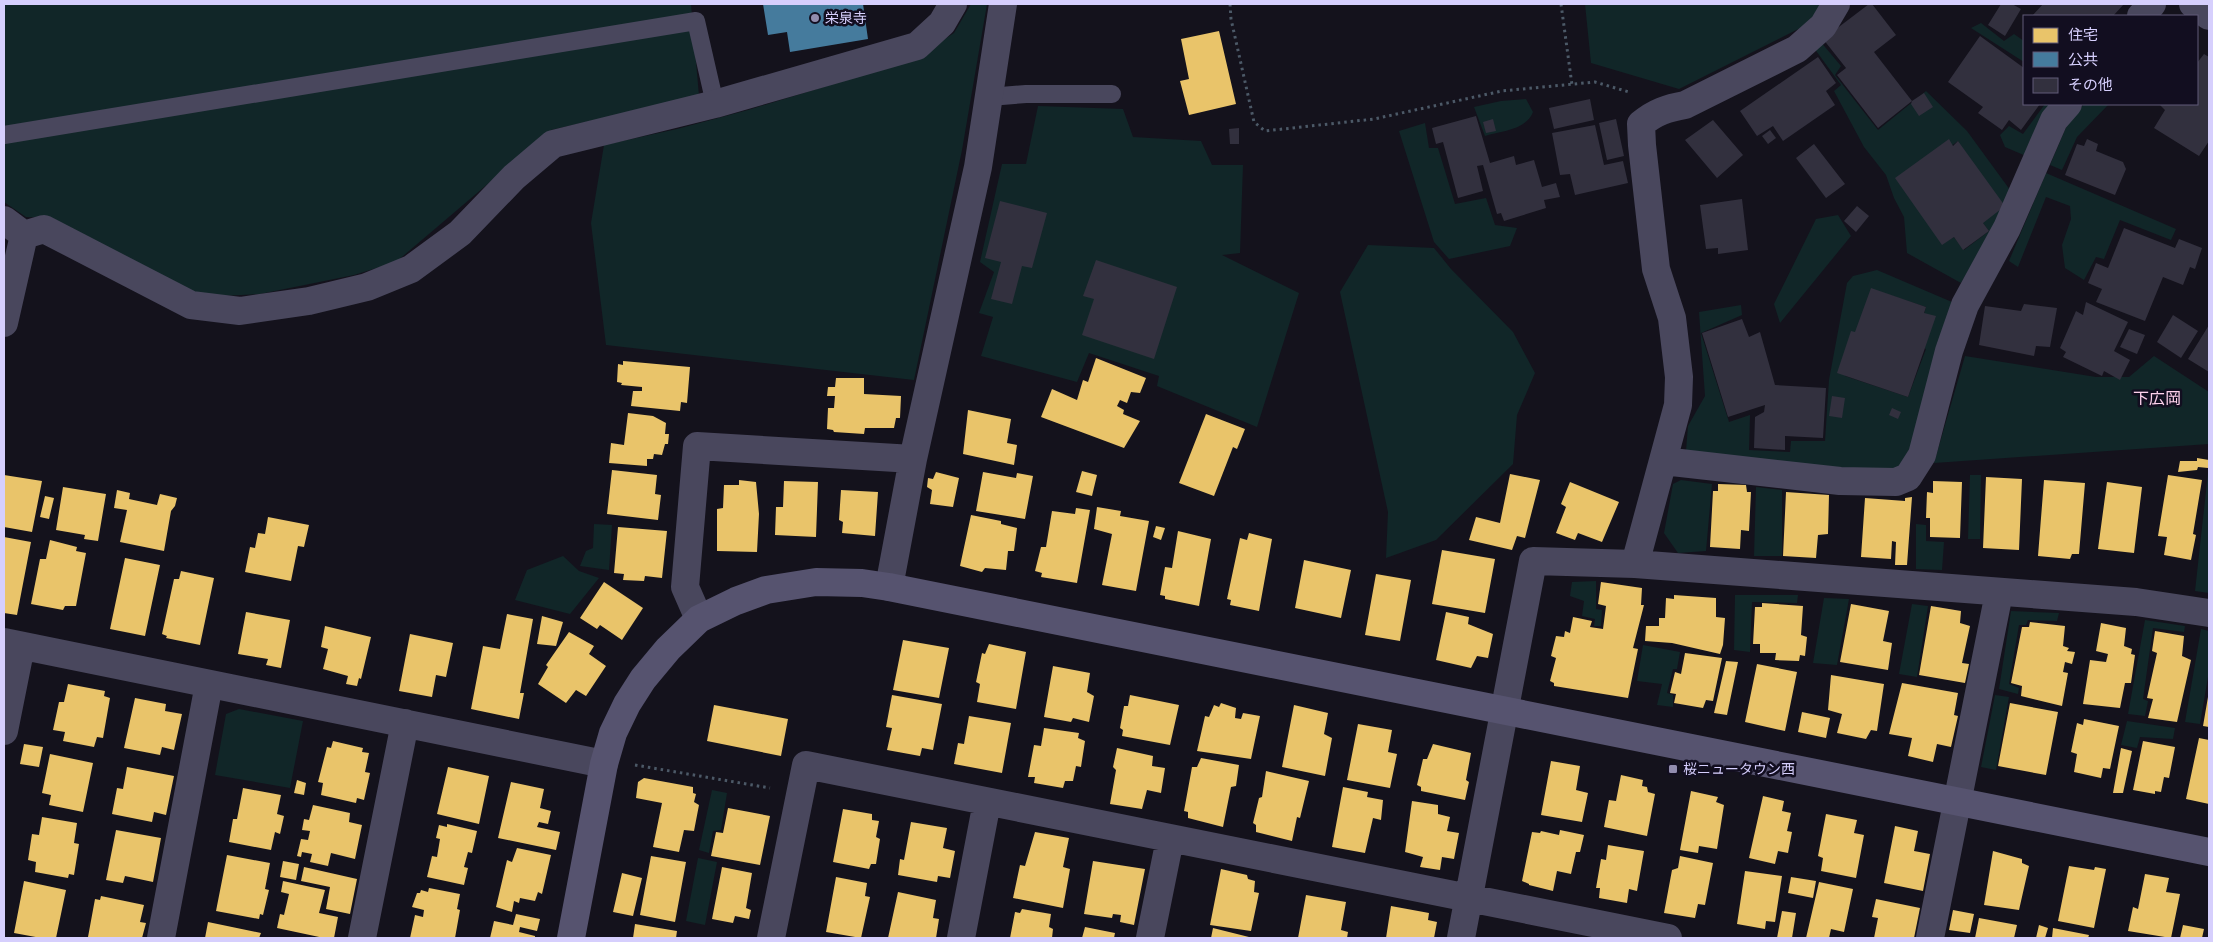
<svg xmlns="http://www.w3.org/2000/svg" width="2213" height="942" viewBox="0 0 2213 942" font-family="Lato,'Noto Sans JP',sans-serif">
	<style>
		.green { fill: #112628; fill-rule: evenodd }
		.homes { fill: #e9c46a }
		.public { fill: #457b9d }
		.building { fill: #32303e }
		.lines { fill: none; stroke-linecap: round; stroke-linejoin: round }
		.path { stroke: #4c5967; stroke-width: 3; stroke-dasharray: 2.5 4; stroke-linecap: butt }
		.lane { stroke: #49475d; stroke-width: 18 }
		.street { stroke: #49475d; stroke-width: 28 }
		.secondary { stroke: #56536f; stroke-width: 28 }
		.poi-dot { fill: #928dae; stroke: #120e20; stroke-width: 2 }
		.labels { text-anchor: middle; stroke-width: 5; stroke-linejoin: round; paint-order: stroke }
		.poi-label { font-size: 14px; fill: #d6cffd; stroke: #120e20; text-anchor: start }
		.quarter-label { font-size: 16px; fill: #fdd1eb; stroke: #120e20 }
	</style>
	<rect width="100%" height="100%" fill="#14121c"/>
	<path class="green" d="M4,4H691L699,96L551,130L396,262L354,275L260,294L202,297L52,218L26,217L4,202Z
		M971,4H987L962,150L914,380L606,345L591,223L604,145L677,129L748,110L912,60L954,33Z
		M1585,4H1824L1816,20L1679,89L1591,63Z
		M1981,23L2004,41L2014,34L2024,41V62L1971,28Z
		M1820,41L1841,66L1835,75L1878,130L1926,91L1967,131L2013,194L1961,283L1907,253L1904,217L1894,198L1886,175L1864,147L1834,91L1841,85L1814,48ZM1958,141L1983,223L1989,231L1964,250L1954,237L1947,241L1904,181Z
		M1526,99L1533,112C1526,130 1502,131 1485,136L1474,107L1501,101Z
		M2045,104H2050L2026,156L2005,147L2000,135L2009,126L2023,134Z
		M2084,104H2109L2077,137L2062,170L2050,165L2067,125Z
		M1038,106L1123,109L1133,137L1201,141L1212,165H1243L1240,253L1222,255L1299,293L1257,427L1157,386L1159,376L1089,353L1077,382L981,356L993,317L979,313L994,272L980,262L1002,164H1026Z
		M1425,123L1429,148H1438L1455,204L1486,198L1495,225L1517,228L1510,246L1449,259L1434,242L1399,131Z
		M2046,173L2176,229L2171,240L2120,220L2104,259L2096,257L2084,280L2065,268L2062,245L2071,219L2070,206L2046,197L2018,267L2009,261Z
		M1838,215L1851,236L1780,323L1774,304L1816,219Z
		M1368,245L1434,248L1451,269L1513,332L1535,373L1517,415L1513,464L1436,540L1386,558L1388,512L1340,292Z
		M1877,270L1952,302L1913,443L1898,469L1870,472L1686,451L1688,426L1705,396L1699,312L1741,305L1742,315L1701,333L1729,422L1750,415L1749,450L1790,452L1791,441H1825L1829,380L1847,283L1853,276ZM1874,290L1926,307L1915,344L1926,349L1908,397L1845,376Z
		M1965,356L2096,377H2129L2154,356L2209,392V444L1934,463Z
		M2208,473H2209V593L2195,591Z
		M1970,475H1981L1980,539H1968Z
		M1681,480L1712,484L1706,551L1678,553L1664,533L1673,484Z
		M1756,487L1782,490V556H1754Z
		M594,524L612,525L609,570L580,566L586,551L593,548Z
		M1916,524L1926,525V541L1944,542L1942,570L1916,569Z
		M563,556L579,571L599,578L570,614L515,600L527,570Z
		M1596,581V609L1602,610L1601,626H1594L1595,619L1582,616L1584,601L1570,596L1572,582Z
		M1735,595H1798L1797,603L1752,602L1750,652L1734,650Z
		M1824,598L1849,599L1837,665L1813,663Z
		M1912,604L1928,606L1917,677L1899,674Z
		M2011,611L2059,613L2057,621L2028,620L2026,625H2019L2009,684L2019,688L2018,694L1999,689Z
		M2145,620L2185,626L2184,632L2153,628L2143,699L2148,701L2145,716L2128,714Z
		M2201,629L2209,631V671L2200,724L2185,722Z
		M1643,645L1680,652L1677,669H1673L1667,693L1673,695V707L1657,705L1662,684L1637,681Z
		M1995,695L2009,697L1996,770L1981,767Z
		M239,709L303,721L290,788L215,775L226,714Z
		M2127,721L2175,728L2173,739L2140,737L2137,748L2121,745Z
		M712,790L727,793L721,830L713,831L709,853L699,850Z
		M698,858L717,862L705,925L686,921Z"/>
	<path class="homes" d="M1219,31L1236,104L1189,115L1180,81L1189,79L1181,39Z
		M1096,358L1146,378L1140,393L1131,392L1127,403L1120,400L1117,406L1124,410L1123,414L1140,421L1124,448L1041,417L1052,389L1077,400L1083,380L1088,382Z
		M623,361L690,367L687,403L681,402L680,411L631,406L633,391H642V387L621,385L622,383L617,382L618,364L623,365Z
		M836,378H864V394L901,396L900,418H896L894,428H865L864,434L834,432L833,430L827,429L828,408H834L835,396H827L828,387H835Z
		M968,410L1011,419L1007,443L1017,445L1014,465L963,454Z
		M628,413L653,416L666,423L665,434H669L668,444H665L662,455L654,454L653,459H647V466L609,463L611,443L624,445Z
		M1206,414L1245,429L1237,449L1233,447L1214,496L1179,483Z
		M2197,458L2209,460L2208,468L2198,467L2197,470L2178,472L2180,461H2197Z
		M612,470L657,475L655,494L661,495L658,520L607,514Z
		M1082,471L1097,475L1092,496L1076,492Z
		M936,472L959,478L953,507L930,504L932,490L927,487L928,478L933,479Z
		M983,472L1016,478L1017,473L1033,476L1025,519L976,511Z
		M1510,474L1540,480L1525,538L1517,536L1512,550L1469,540L1476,517L1500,523Z
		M4,475L42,481L32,532L4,527Z
		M2168,475L2202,480L2193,534L2196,535L2191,560L2164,555L2167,537L2158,536Z
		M1986,477L2022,479L2019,550L1983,548Z
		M739,480L756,482L759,514L757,552L717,551V509L723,508L724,485H739Z
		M2044,480L2085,483L2079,554H2072L2070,559L2038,556Z
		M784,481L818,482L816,537L775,535L776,507H783Z
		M1933,481L1962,482L1960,538L1930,537V518H1926L1927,492L1933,493Z
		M1570,482L1619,502L1602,542L1578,533L1575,540L1556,533L1566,507L1561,504Z
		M2107,482L2142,487L2134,553L2098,549Z
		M1718,484L1746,485L1747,492H1751L1749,531L1741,530L1740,549L1710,547L1713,491H1718Z
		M63,487L106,494L98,541L84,539L85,535L56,530Z
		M117,490L130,493L129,499L157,505L160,494L177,498L175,506L171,511L164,551L120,542L127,510L114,508Z
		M841,490L878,492L875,536L842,533L843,522L839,520Z
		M1786,492L1829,495L1828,534L1818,535L1816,558L1783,556Z
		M45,496L54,498L49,519L40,517Z
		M1912,497L1907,565H1895L1896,542L1892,541L1891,559L1861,557L1865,498L1905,501V498Z
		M1097,507L1121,511L1120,516L1149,521L1136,591L1102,585L1112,534L1094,529Z
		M1076,508L1090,510L1077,583L1041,577L1042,573L1035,571L1041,547H1046L1052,511L1075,514Z
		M971,515L1001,521V524L1017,528L1014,551H1008L1006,570L985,568L982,572L960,566Z
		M268,517L309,525L304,547L298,546L291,581L245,572L250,547L255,548L258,533L265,534Z
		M1156,526L1165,528L1161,540L1153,537Z
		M618,527L667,531L662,578L645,576L644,581L623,580L624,574L614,573Z
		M1178,531L1211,539L1199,606L1165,599V596L1160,595L1165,567L1172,568Z
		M1249,533L1272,539L1259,611L1230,605L1231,600L1227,599L1240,538L1247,540Z
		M4,537L31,542L17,615L4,613Z
		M50,540L77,547L76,551L86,553L76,606H65L63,610L31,604L40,559H46Z
		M1442,550L1495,559L1485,613L1432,604Z
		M125,558L160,565L145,636L110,629Z
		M1304,560L1351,570L1341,618L1295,608Z
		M181,571L214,578L200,645L166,638L167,636L162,634L174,579H179Z
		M1376,574L1411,580L1400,641L1365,635Z
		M604,582L643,608L622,640L600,625L597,629L580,618Z
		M1601,582L1642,588L1641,605H1644L1633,648L1638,649L1628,698L1554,686V683L1550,681L1556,658L1551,656L1556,636L1564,637L1565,631L1570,633L1573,617L1592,621L1590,627L1603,629L1606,606L1598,604Z
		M1674,595L1716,598V617L1725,618L1723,645L1720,654L1672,643L1645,641L1646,626H1659V618H1665L1666,598L1674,599Z
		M1762,603L1803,606L1801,635L1807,637L1805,656L1800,655L1799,661L1775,660L1776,653H1760V644H1753L1755,607H1762Z
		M1851,604L1889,611L1883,641L1892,643L1888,670L1840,662Z
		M1931,606L1961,611L1960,623L1970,626L1962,663L1969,664L1965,683L1919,675Z
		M246,612L290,620L281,668L266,665L268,659L238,654Z
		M1446,612L1469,617L1468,624L1493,634L1488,658L1477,656L1471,668L1436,660Z
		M507,614L533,619L520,693H524L519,719L471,709L483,646L500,649Z
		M542,616L563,622L556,646L537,644Z
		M2030,622L2065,626L2063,646L2069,648L2067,651L2075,652L2072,664L2065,662L2063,672L2068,673L2062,706L2021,696L2022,686L2011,683L2022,627H2029Z
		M2101,623L2126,628L2124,646L2132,649L2131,654L2135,655L2131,683H2125L2120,708L2083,704L2090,660L2106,662L2108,654L2096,651Z
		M325,626L371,637L361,679L359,678L357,686L346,684L348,676L323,669L328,649L321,647Z
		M2155,631L2184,636L2182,656L2191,660L2177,722L2148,718L2153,699L2147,698L2157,653L2152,651Z
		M569,632L594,646L589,654L606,666L586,696L576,690L566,703L538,684L548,667L546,665Z
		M410,634L453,643L446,677L436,675L432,697L399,691Z
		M903,640L949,648L939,698L893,690Z
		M989,644L1026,652L1016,709L977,702L980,684L976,682L982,653L985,654Z
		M1685,653L1722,658L1713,701L1706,700L1703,708L1674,703L1676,694L1670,693L1675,672L1681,674Z
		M1726,661L1738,662L1727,715L1714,713Z
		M1757,664L1797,672L1785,731L1745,722Z
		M1053,666L1090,673L1087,692L1094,696L1089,722L1073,718L1071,722L1044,717Z
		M1831,675L1884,684L1877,731L1871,730L1866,739L1837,733L1842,714L1828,710Z
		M1902,683L1958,693L1954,715L1958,716L1951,747L1937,744L1933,762L1908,756L1912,738L1889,734Z
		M68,684L105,691L104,696L110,698L103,738L97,737L94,747L63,741L65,732L53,730L59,702H64Z
		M892,695L942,704L933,750L922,748L920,756L887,750L892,728L886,727Z
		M1130,695L1179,705L1170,745L1122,736L1123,730L1120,728L1124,706H1128Z
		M2208,697H2209V727L2203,726Z
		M135,698L166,704L165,711L182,714L174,750L162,747L160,755L124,748Z
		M1221,703L1236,708L1235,718L1241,719L1243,713L1260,716L1251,759L1197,751L1205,716L1209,717L1214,705L1219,707Z
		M2010,703L2058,712L2046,775L1998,766Z
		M714,705L788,719L781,756L707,741Z
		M1294,705L1328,713L1324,734L1332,738L1325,776L1282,767Z
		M1802,712L1830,718L1826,738L1798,732Z
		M969,716L1011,723L1002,773L954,764L958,743L964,744Z
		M2084,719L2119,726L2110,769L2103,768L2101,778L2074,772L2077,754L2071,752L2077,723L2083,725Z
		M1358,724L1392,730L1388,752L1397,754L1390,788L1347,780Z
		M1044,728L1079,733L1078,738L1085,741L1081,767L1076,766L1073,781H1065L1063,788L1034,783L1035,777H1028L1034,745L1041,746Z
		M2199,738L2209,740V804L2186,799Z
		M333,741L363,748L362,752L369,753L365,772L370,773L364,800L357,798L356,803L321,795L323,783L318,782L327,747L331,748Z
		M2143,741L2175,747L2169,778L2164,777L2161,792L2155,791V794L2133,790Z
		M24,744L43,747L39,767L20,764Z
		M1433,744L1471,753L1466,780L1469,782L1465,800L1421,791V787L1417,785L1423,759H1427Z
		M1117,748L1153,756L1152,766L1165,768L1161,793L1147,790L1142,809L1110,804L1116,770L1113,767Z
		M2121,748L2132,751L2123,793H2113Z
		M50,754L93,763L83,812L49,805L51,795L42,793Z
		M1201,758L1239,765L1236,786L1231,787L1223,827L1188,818V812L1184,811L1192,767H1197Z
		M1551,761L1580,766L1576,790L1588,793L1582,822L1541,815Z
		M127,767L174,776L166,815L154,812L152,822L112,814L117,788L123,789Z
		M448,767L489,776L479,824L437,814Z
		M1266,771L1309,781L1300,818L1297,817L1292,841L1256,832V825L1253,823L1259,798L1262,797Z
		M1621,775L1643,780L1642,786L1647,787L1648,792L1655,794L1647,836L1604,827L1609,800L1616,801Z
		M644,778L693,787V793L696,794L694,802L699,805L694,831L684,830L679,852L653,847L662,803L636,798L638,782Z
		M297,780L306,783L304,795L294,793Z
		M511,782L544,789L540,808L551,811L548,824L539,822L537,827L560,832L556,850L498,838Z
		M1343,787L1368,792L1367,797L1383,800L1381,820L1373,818L1365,853L1332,847Z
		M243,788L281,795L277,814L284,816L280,834L275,832L271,850L229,842L233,819H237Z
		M1691,791L1718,797L1716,802L1724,805L1717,849L1699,846L1698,853L1680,850Z
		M1763,796L1784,801L1782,811L1791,813L1787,831L1792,832L1788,853L1778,851L1775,864L1749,858Z
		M1412,801L1438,805V814L1450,817L1447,831L1459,833L1454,859L1442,857L1440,870L1420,867L1423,857L1405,852Z
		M313,805L350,813L349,822L362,825L355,859L331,853L328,866L310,862L312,854L302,852L301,857L297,856L301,839L308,840L310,831L302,830L304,819L309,820Z
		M728,808L770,816L760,865L711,856L716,832L723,833Z
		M843,809L872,814V820L879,821L876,837L880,839L876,864H871L869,869L833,862Z
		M1826,814L1857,820L1854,833L1864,835L1856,878L1821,871L1823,858L1818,856Z
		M42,817L77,823L74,843L79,844L74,875L69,874L68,878L35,872L36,862L28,860L32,834L39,835Z
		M911,822L947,828L943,848L955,851L950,878L938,876L937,882L898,875L900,859L904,860Z
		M447,824L477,831L472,853L468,852L464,867L468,868L464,885L427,877L432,856L437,857L440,839L436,838L439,825L447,827Z
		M1895,826L1918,831L1914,851L1930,854L1923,891L1884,883Z
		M116,830L161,838L153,882L125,876L123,883L106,880Z
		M1560,830L1584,835L1580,852H1576L1571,874L1557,871L1553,891L1529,885V884L1522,881L1532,832L1540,833L1541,831L1559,835Z
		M1035,832L1069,838L1063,867L1070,869L1063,908L1013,898L1020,865L1025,866Z
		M1608,845L1644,851L1637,891L1629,889L1627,903L1599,898L1600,888H1596L1601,859L1606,860Z
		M517,848L551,855L542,894L538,892L535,901L520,898L519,903L514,901L512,912L496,907L507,860L512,862Z
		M1993,851L2022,859V863L2029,866L2019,910L1984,905Z
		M227,855L270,863L265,889L269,890L263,915L260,914L259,919L216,911Z
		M651,856L686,862L675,922L640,915Z
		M1680,856L1713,863L1705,905L1698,904L1695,918L1664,913L1672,870L1678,868Z
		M283,861L299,864L296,880L280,877Z
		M1093,861L1145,869L1134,925L1120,922L1121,915L1113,914L1112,918L1084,914Z
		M2069,866L2094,870L2095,867L2106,869L2094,928L2058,921Z
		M304,867L357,879L350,914L326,909L330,887L301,881Z
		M722,867L752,873L746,908L751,910L749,919L735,916L733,923L712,919Z
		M1221,869L1247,875L1248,879L1255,881L1254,892L1259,893L1251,931L1210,925Z
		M1745,871L1782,876L1775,922L1766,921L1765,929L1737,924Z
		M622,873L642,878L633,916L613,912Z
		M2145,874L2169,878L2166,892L2180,894L2171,938L2128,931L2133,907L2138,909Z
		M836,877L867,883L865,896L870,897L861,938L826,932Z
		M1791,877L1816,881L1813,898L1788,893Z
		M24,881L66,890L56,938H41L14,933Z
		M283,881L325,890L319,913L338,917L334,938H324L277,928L280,914L284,915L289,894L281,892Z
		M1819,882L1853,889L1844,932L1831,929L1829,938H1806Z
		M429,888L460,894L457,909L460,910L455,938H410L415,915L423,917L424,910L412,907L417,893H420L421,890L428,892Z
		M898,892L936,900L933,918L939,919L936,938H888Z
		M1306,895L1346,902L1341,930L1348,932L1347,938H1298Z
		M101,896L144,905L140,922L146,923L142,938H91L88,937L95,899L100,900Z
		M1876,899L1920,908L1914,938H1874L1878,918L1872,917Z
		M1391,906L1429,913L1428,920L1437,922L1434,938H1386Z
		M1022,909L1051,914L1049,927L1053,929L1052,938H1010L1015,912L1020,913Z
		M1953,910L1974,914L1970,933L1949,930Z
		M1782,911L1796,913L1792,938H1777Z
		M516,914L540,919L537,931L520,927L519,932L535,936V938H490L494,921L513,925Z
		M1979,918L2017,925L2014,938H1975Z
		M208,922L261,933L259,938H205Z
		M635,924L677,931L676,938H633Z
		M2039,925L2048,928L2045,938H2036Z
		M2183,925L2204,929L2202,938H2180Z
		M1085,927L1115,933L1114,938H1082Z
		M1213,928L1253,938H1211Z
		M2053,928L2089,935L2088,938H2052Z"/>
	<path class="public" d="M763,4H863L868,39L790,52L787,32L768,35Z"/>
	<path class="building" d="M1869,4H1872L1896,35L1874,52L1912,101L1924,93L1933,107L1919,116L1911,104L1912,101L1878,128L1837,75L1846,68L1823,39Z
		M2001,4H2012L2021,9L2005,36L1988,25Z
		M2043,4H2124L2113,16H2032Z
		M1980,36L2024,68V104H2040L2021,130L2009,120L2002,130L1978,113L1983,107L1948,82Z
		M2204,54L2209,57V141L2199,156L2154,128L2165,110L2160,105L2161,104H2197V63Z
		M1818,57L1836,83L1826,91L1835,105L1783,141L1773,126L1757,136L1740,111Z
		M1590,99L1594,120L1554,129L1549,108Z
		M1476,116L1490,163L1514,156L1516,165L1534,160L1542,187L1556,183L1560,197L1544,200L1546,208L1504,221L1501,213L1497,214L1483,165L1477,166L1483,191L1458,198L1443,142L1436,144L1432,128Z
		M1493,119L1496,131L1486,133L1483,122Z
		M1616,119L1624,156L1607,160L1599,123Z
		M1713,120L1743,155L1717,178L1685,140Z
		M1595,125L1604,165L1623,161L1628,183L1575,195L1570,174L1560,175L1552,133Z
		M1239,128V144H1230L1229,129Z
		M1770,130L1776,138L1768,144L1762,136Z
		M1949,139L1953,146L1958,141L2005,206L1983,223L1989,231L1963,250L1954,237L1942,245L1895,178Z
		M2087,139L2098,144L2096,151L2123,162L2126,169L2115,195L2065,175L2077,144L2084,146Z
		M1814,144L1845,184L1826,198L1796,158Z
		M1742,199L1748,250L1718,254V248L1706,249L1700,205Z
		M1000,201L1047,213L1032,268L1022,266L1012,304L991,299L1001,262L985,258Z
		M1857,206L1869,216L1856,232L1844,221Z
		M2124,228L2175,248L2179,239L2202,248L2195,269L2190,267L2183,285L2163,277L2145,321L2096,302L2102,289L2088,283L2096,263L2108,268Z
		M1096,260L1177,287L1154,359L1082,335L1094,299L1083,296Z
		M1871,288L1926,307L1924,313L1936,316L1908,397L1837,373L1851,331L1855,332Z
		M2086,302L2128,322L2114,351L2130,360L2120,380L2104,371L2102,376L2063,357L2066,352L2060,348L2076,311L2083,315Z
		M2024,304L2057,308L2050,347L2036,346L2034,356L1979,345L1985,306L2021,311Z
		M2173,315L2198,331L2181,358L2157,342Z
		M1742,319L1749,337L1760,332L1775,385L1826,388L1823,438L1785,436V450L1754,448L1755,417L1764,412L1765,405L1728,417L1702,333Z
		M2209,325V372L2188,359Z
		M2129,329L2145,335L2137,354L2120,347Z
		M1832,396L1845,398L1842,418L1829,416Z
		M1892,408L1901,412L1898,419L1889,415Z"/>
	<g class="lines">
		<path class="path" d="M1230,4L1231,19L1254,122L1265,131L1374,119L1502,91L1595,82L1629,92
			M1561,4L1572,85
			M635,765L770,788"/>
		<path class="lane" d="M989,97L1026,94H1112
			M4,135L696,21L715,104"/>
		<path class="street" d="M2193,4L2209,16
			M2141,16L2152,4
			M4,220L24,235L4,323
			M24,235L44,229L191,305L240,311L309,301L367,287L411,269L460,233L514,177L553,144L715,104L917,46L942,23L953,4
			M1663,461L1840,481L1896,482L1908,477L1922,455L1949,351L1965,305L2007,228L2054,120L2068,104
			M1635,564L1678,405L1679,377L1672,318L1656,269L1642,145L1641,124C1655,112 1668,108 1685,105L1797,49L1823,26L1836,4
			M889,587L913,459L978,167L1003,4
			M699,619L685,587L697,446L913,459
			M4,642L604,764
			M4,731L21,646
			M161,938L209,684
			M362,938L405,723
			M771,938L806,765L1668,938
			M961,938L987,802
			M1150,938L1170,839
			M1461,938L1533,561L1635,564L2136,602L2209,613
			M1930,938L1999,593"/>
		<path class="secondary" d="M571,938L604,764L613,733L627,704L643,679L668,649L699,619L736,601L766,590L816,582L862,583L889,587L2209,852"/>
	</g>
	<g class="poi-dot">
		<circle cx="815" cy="18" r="5"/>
		<rect x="1668" y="764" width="10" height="10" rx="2.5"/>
	</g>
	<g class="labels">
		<g class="poi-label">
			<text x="825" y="23">栄泉寺</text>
			<text x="1683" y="774">桜ニュータウン西</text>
		</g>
		<g class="quarter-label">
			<text x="2157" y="404">下広岡</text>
		</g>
	</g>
	<rect width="2213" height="942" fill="none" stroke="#d6cffd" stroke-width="10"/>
	<rect x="2023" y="15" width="175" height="90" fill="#120e20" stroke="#605b78"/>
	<rect x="2033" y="28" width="25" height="15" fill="#e9c46a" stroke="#605b78"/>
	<text x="2068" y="40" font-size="15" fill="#d6cffd">住宅</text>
	<rect x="2033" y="52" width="25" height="15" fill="#457b9d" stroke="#605b78"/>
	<text x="2068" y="65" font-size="15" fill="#d6cffd">公共</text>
	<rect x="2033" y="78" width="25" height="15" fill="#32303e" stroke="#605b78"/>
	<text x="2068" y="90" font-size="15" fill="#d6cffd">その他</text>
</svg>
